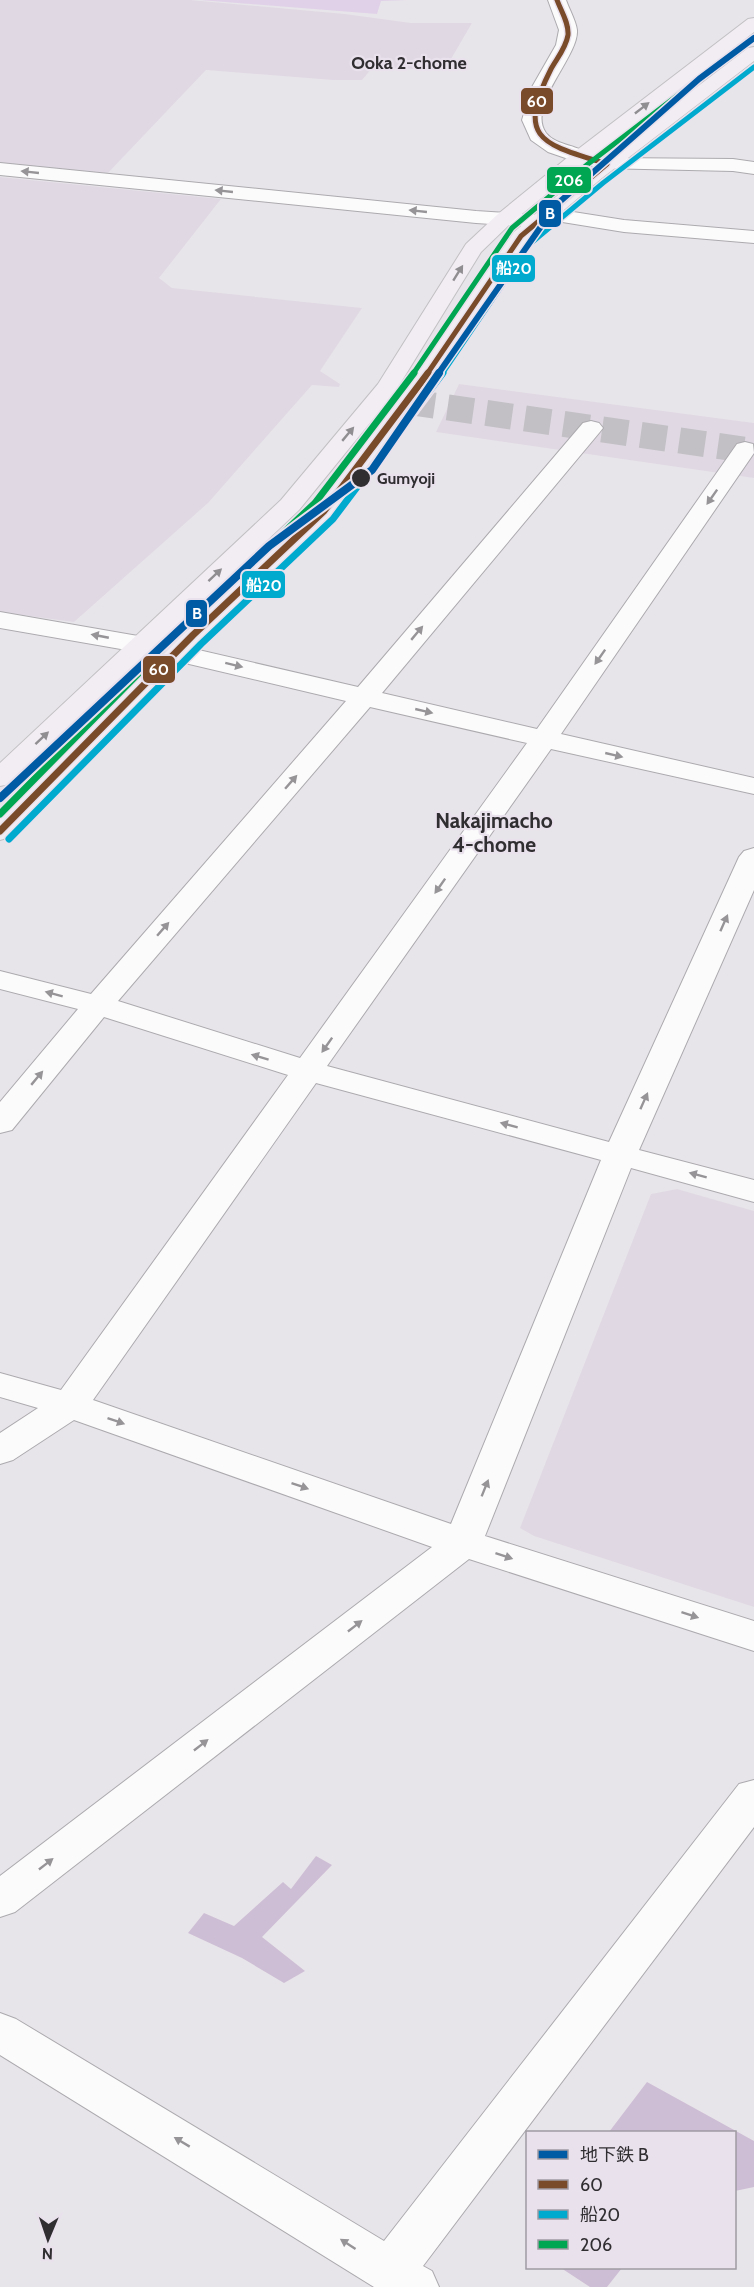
<svg xmlns="http://www.w3.org/2000/svg" width="754" height="2287" viewBox="0 0 754 2287" font-family="Cabin,'Noto Sans JP',sans-serif">
	<style>
		.built { fill: #e0d9e4 }
		.green { fill: #e0d1e8 }
		.forest { fill: #cebed5 }
		.lines { fill: none; stroke-linecap: round; stroke-linejoin: round }
		.street-tunnel { stroke: #c3c0c5; stroke-width: 26; stroke-dasharray: 26 13; stroke-linecap: butt }
		.street-casing { stroke: #acaaae; stroke-width: 2 }
		.secondary-casing { stroke: #acaaae; stroke-width: 2 }
		.primary-casing { stroke: #c2c0c3; stroke-width: 2 }
		.street { fill: #fcfbfc; fill-rule: evenodd }
		.secondary { fill: #fcfbfc; fill-rule: evenodd }
		.primary { fill: #f1edf3; fill-rule: evenodd }
		.bus-1-far1-casing { stroke: #e9e2ed; stroke-width: 8 }
		.bus-1-casing { stroke: #e9e2ed; stroke-width: 10 }
		.bus-2-far1-casing { stroke: #e9e2ed; stroke-width: 8 }
		.bus-2-casing { stroke: #e9e2ed; stroke-width: 10 }
		.bus-3-far1-casing { stroke: #e9e2ed; stroke-width: 8 }
		.bus-3-casing { stroke: #e9e2ed; stroke-width: 10 }
		.bus-1-far1 { stroke: #7a4b2a; stroke-width: 5 }
		.bus-1 { stroke: #7a4b2a; stroke-width: 7 }
		.bus-2-far1 { stroke: #00a9ce; stroke-width: 5 }
		.bus-2 { stroke: #00a9ce; stroke-width: 7 }
		.bus-3-far1 { stroke: #00a651; stroke-width: 5 }
		.bus-3 { stroke: #00a651; stroke-width: 7 }
		.metro-1-far1-casing { stroke: #e9e2ed; stroke-width: 9 }
		.metro-1-casing { stroke: #e9e2ed; stroke-width: 12 }
		.metro-1-far1 { stroke: #005ba5; stroke-width: 6 }
		.metro-1 { stroke: #005ba5; stroke-width: 8 }
		.oneway { fill: #918e92 }
		.oneway2 { fill: #969497 }
		.stop-dot { fill: #312e32; stroke: #e9e2ed; stroke-width: 2 }
		.labels { text-anchor: middle; stroke-width: 4.5; stroke-linejoin: round; paint-order: stroke }
		.far-stop-label { font-size: 16px; font-weight: bold; fill: #312e32; stroke: #e9e2ed; text-anchor: start }
		.far-neighbourhood-label { font-size: 18px; font-weight: bold; fill: #312e32; stroke: #e9e2ed }
		.neighbourhood-label { font-size: 21px; font-weight: bold; fill: #312e32; stroke: #e9e2ed }
		.line-badge { stroke: #e9e2ed; stroke-width: 2 }
		.badge-label { font-size: 16px; text-anchor: middle; font-weight: bold; fill: #fff }
	</style>
	<rect width="100%" height="100%" fill="#e8e5ea"/>
	<path class="built" d="M0,0H190L345,14L411,23H472L447,66L434,70L373,67L362,80H333L206,70L107,174L0,163Z
		M0,177L221,199L159,278L172,288L362,308L320,371L340,384L339,387L312,385L208,503L74,622L0,612Z
		M459,384L754,423V478L436,432Z
		M677,1189L754,1211V1607L534,1536L520,1528L651,1194Z"/>
	<path class="green" d="M200,0H408L381,1L377,14Z"/>
	<path class="forest" d="M316,1856L332,1865L262,1937L305,1971L284,1983L242,1958L188,1933L204,1913L234,1926L283,1882L291,1889Z
		M647,2082L754,2141V2187L735,2191L734,2132H609Z
		M561,2268H622L607,2287H590Z"/>
	<g class="lines">
		<path class="street-tunnel" d="M409,402L754,451"/>
		<g class="street-casing">
			<path id="street" d="M548,0H566C569,9 576,21 577,30C579,57 526,105 546,133C557,147 581,144 590,157L587,161L580,163L548,152L531,140L522,120L532,87L556,45L559,30Z
				M607,158L733,159L754,162V174L733,171L600,168L597,164L600,160Z
				M0,163L476,211L538,215L541,210L548,208L624,220L754,231V243L624,232L550,220L547,225L540,227L476,223L0,175Z
				M591,421L599,423L603,428L599,433L382,693L537,729L737,444L745,442L753,444L754,453L561,734L754,778V794L551,749L327,1066L609,1142L739,857L744,851L754,848V890L639,1150L754,1180V1202L631,1168L485,1536L754,1621V1651L469,1559L15,1912L0,1917V1876L432,1547L74,1420L13,1460L0,1464V1433L38,1408L0,1397V1373L61,1390L288,1075L104,1017L12,1130L0,1133V1102L78,1009L0,989V971L91,994L346,701L138,652L0,628V612L138,636L358,687L583,423ZM370,707L527,743L300,1058L118,1001ZM316,1083L601,1160L451,1524L93,1400Z
				M754,1780V1827L423,2266L432,2271L439,2287H374L0,2055V2013L16,2019L384,2241L739,1784Z"/>
		</g>
		<g class="secondary-casing">
			<path id="secondary" d="M580,151L614,160L617,164L614,168L607,170L573,161L570,157L573,153Z"/>
		</g>
		<g class="primary-casing">
			<path id="primary" d="M754,18V32L587,161L512,222L481,252L395,392L299,510L10,784L0,786V763L281,500L378,384L466,244L498,214L573,153L748,19Z
				M754,47V61L602,178L528,240L424,396L333,516L202,641L10,837L0,840V815L184,629L315,506L408,387L514,232L588,170L748,48Z"/>
		</g>
		<use href="#street" class="street"/>
		<use href="#secondary" class="secondary"/>
		<use href="#primary" class="primary"/>
		<g class="bus-1-far1-casing">
			<path id="bus-1-far1" d="M557,0C561,11 569,23 568,35C566,48 557,58 551,69C515,140 543,144 607,164
				M427,374L521,236L607,164"/>
		</g>
		<g class="bus-1-casing">
			<path id="bus-1" d="M0,831L193,635L324,511L428,373"/>
		</g>
		<g class="bus-2-far1-casing">
			<path id="bus-2-far1" d="M442,374L530,244L603,183L754,67"/>
		</g>
		<g class="bus-2-casing">
			<path id="bus-2" d="M9,839L201,644L333,519L443,373"/>
		</g>
		<g class="bus-3-far1-casing">
			<path id="bus-3-far1" d="M413,374L512,228L588,164L747,42"/>
		</g>
		<g class="bus-3-casing">
			<path id="bus-3" d="M0,814L184,627L315,503L414,373"/>
		</g>
		<use href="#bus-1-far1" class="bus-1-far1"/>
		<use href="#bus-1" class="bus-1"/>
		<use href="#bus-2-far1" class="bus-2-far1"/>
		<use href="#bus-2" class="bus-2"/>
		<use href="#bus-3-far1" class="bus-3-far1"/>
		<use href="#bus-3" class="bus-3"/>
		<g class="metro-1-far1-casing">
			<path id="metro-1-far1" d="M438,374L556,205L699,79L754,38"/>
		</g>
		<g class="metro-1-casing">
			<path id="metro-1" d="M0,798L269,546L372,470L439,373"/>
		</g>
		<use href="#metro-1-far1" class="metro-1-far1"/>
		<use href="#metro-1" class="metro-1"/>
	</g>
	<defs><path id="oneway-solid" d="M-6-.8H1V-3.2L6.5 0L1 3.2V.8H-6Z" transform="scale(1.5)"/></defs>
	<g class="oneway">
		<use href="#oneway-solid" transform="translate(642 108) rotate(-38)"/>
		<use href="#oneway-solid" transform="translate(458 273) rotate(-58)"/>
		<use href="#oneway-solid" transform="translate(348 434) rotate(-50)"/>
		<use href="#oneway-solid" transform="translate(215 575) rotate(-43)"/>
		<use href="#oneway-solid" transform="translate(42 738) rotate(-43)"/>
	</g>
	<g class="oneway2">
		<use href="#oneway-solid" transform="translate(30 172) rotate(-174)"/>
		<use href="#oneway-solid" transform="translate(224 191) rotate(-174)"/>
		<use href="#oneway-solid" transform="translate(418 211) rotate(-174)"/>
		<use href="#oneway-solid" transform="translate(712 497) rotate(125)"/>
		<use href="#oneway-solid" transform="translate(417 633) rotate(-50)"/>
		<use href="#oneway-solid" transform="translate(100 636) rotate(-169)"/>
		<use href="#oneway-solid" transform="translate(600 657) rotate(125)"/>
		<use href="#oneway-solid" transform="translate(234 665) rotate(14)"/>
		<use href="#oneway-solid" transform="translate(424 711) rotate(13)"/>
		<use href="#oneway-solid" transform="translate(614 755) rotate(13)"/>
		<use href="#oneway-solid" transform="translate(291 782) rotate(-49)"/>
		<use href="#oneway-solid" transform="translate(440 886) rotate(125)"/>
		<use href="#oneway-solid" transform="translate(724 923) rotate(-66)"/>
		<use href="#oneway-solid" transform="translate(163 929) rotate(-49)"/>
		<use href="#oneway-solid" transform="translate(54 994) rotate(-165)"/>
		<use href="#oneway-solid" transform="translate(327 1045) rotate(125)"/>
		<use href="#oneway-solid" transform="translate(260 1057) rotate(-163)"/>
		<use href="#oneway-solid" transform="translate(37 1078) rotate(-50)"/>
		<use href="#oneway-solid" transform="translate(644 1101) rotate(-66)"/>
		<use href="#oneway-solid" transform="translate(509 1125) rotate(-165)"/>
		<use href="#oneway-solid" transform="translate(698 1175) rotate(-165)"/>
		<use href="#oneway-solid" transform="translate(116 1421) rotate(19)"/>
		<use href="#oneway-solid" transform="translate(300 1486) rotate(19)"/>
		<use href="#oneway-solid" transform="translate(485 1488) rotate(-68)"/>
		<use href="#oneway-solid" transform="translate(504 1556) rotate(18)"/>
		<use href="#oneway-solid" transform="translate(690 1615) rotate(18)"/>
		<use href="#oneway-solid" transform="translate(355 1626) rotate(-38)"/>
		<use href="#oneway-solid" transform="translate(201 1745) rotate(-38)"/>
		<use href="#oneway-solid" transform="translate(46 1864) rotate(-38)"/>
		<use href="#oneway-solid" transform="translate(182 2142) rotate(-149)"/>
		<use href="#oneway-solid" transform="translate(348 2244) rotate(-147)"/>
	</g>
	<circle class="stop-dot" cx="361" cy="478" r="10"/>
	<g class="labels">
		<g class="far-stop-label">
			<text x="377" y="484">Gumyoji</text>
		</g>
		<g class="far-neighbourhood-label">
			<text x="409" y="69">Ooka 2-chome</text>
		</g>
		<g class="neighbourhood-label">
			<text x="494" y="828">Nakajimacho<tspan x="494" dy="24">4-chome</tspan></text>
		</g>
	</g>
	<g class="line-badge">
		<rect x="520" y="87" width="34" height="28" rx="6" fill="#7a4b2a"/>
		<rect x="546" y="166" width="46" height="28" rx="6" fill="#00a651"/>
		<rect x="538" y="199" width="24" height="29" rx="6" fill="#005ba5"/>
		<rect x="491" y="254" width="45" height="29" rx="6" fill="#00a9ce"/>
		<rect x="241" y="570" width="45" height="29" rx="6" fill="#00a9ce"/>
		<rect x="185" y="599" width="23" height="29" rx="6" fill="#005ba5"/>
		<rect x="142" y="655" width="34" height="29" rx="6" fill="#7a4b2a"/>
	</g>
	<g class="badge-label">
		<text x="537" y="107">60</text>
		<text x="569" y="186">206</text>
		<text x="550" y="219">B</text>
		<text x="514" y="274">船20</text>
		<text x="264" y="591">船20</text>
		<text x="197" y="619">B</text>
		<text x="159" y="675">60</text>
	</g>
	<rect x="526" y="2131" width="210" height="138" fill="#e9e2ed" stroke="#9f9aa2" stroke-width="1.5"/>
	<rect x="538" y="2150" width="30" height="9" fill="#005ba5" stroke="#9f9aa2" stroke-width="1.5"/>
	<text x="580" y="2161" font-size="18" fill="#312e32">地下鉄 B</text>
	<rect x="538" y="2180" width="30" height="9" fill="#7a4b2a" stroke="#9f9aa2" stroke-width="1.5"/>
	<text x="580" y="2191" font-size="18" fill="#312e32">60</text>
	<rect x="538" y="2210" width="30" height="9" fill="#00a9ce" stroke="#9f9aa2" stroke-width="1.5"/>
	<text x="580" y="2221" font-size="18" fill="#312e32">船20</text>
	<rect x="538" y="2240" width="30" height="9" fill="#00a651" stroke="#9f9aa2" stroke-width="1.5"/>
	<text x="580" y="2251" font-size="18" fill="#312e32">206</text>
	<g transform="translate(48 2239) rotate(182)" stroke="#e9e2ed" stroke-width="4.5" paint-order="stroke">
	<path d="M0-4.5L10 22L0 15L-10 22Z" fill="#312e32"/>
	<text y="-9" font-size="16" font-weight="bold" text-anchor="middle" fill="#312e32">N</text>
	</g>
</svg>
